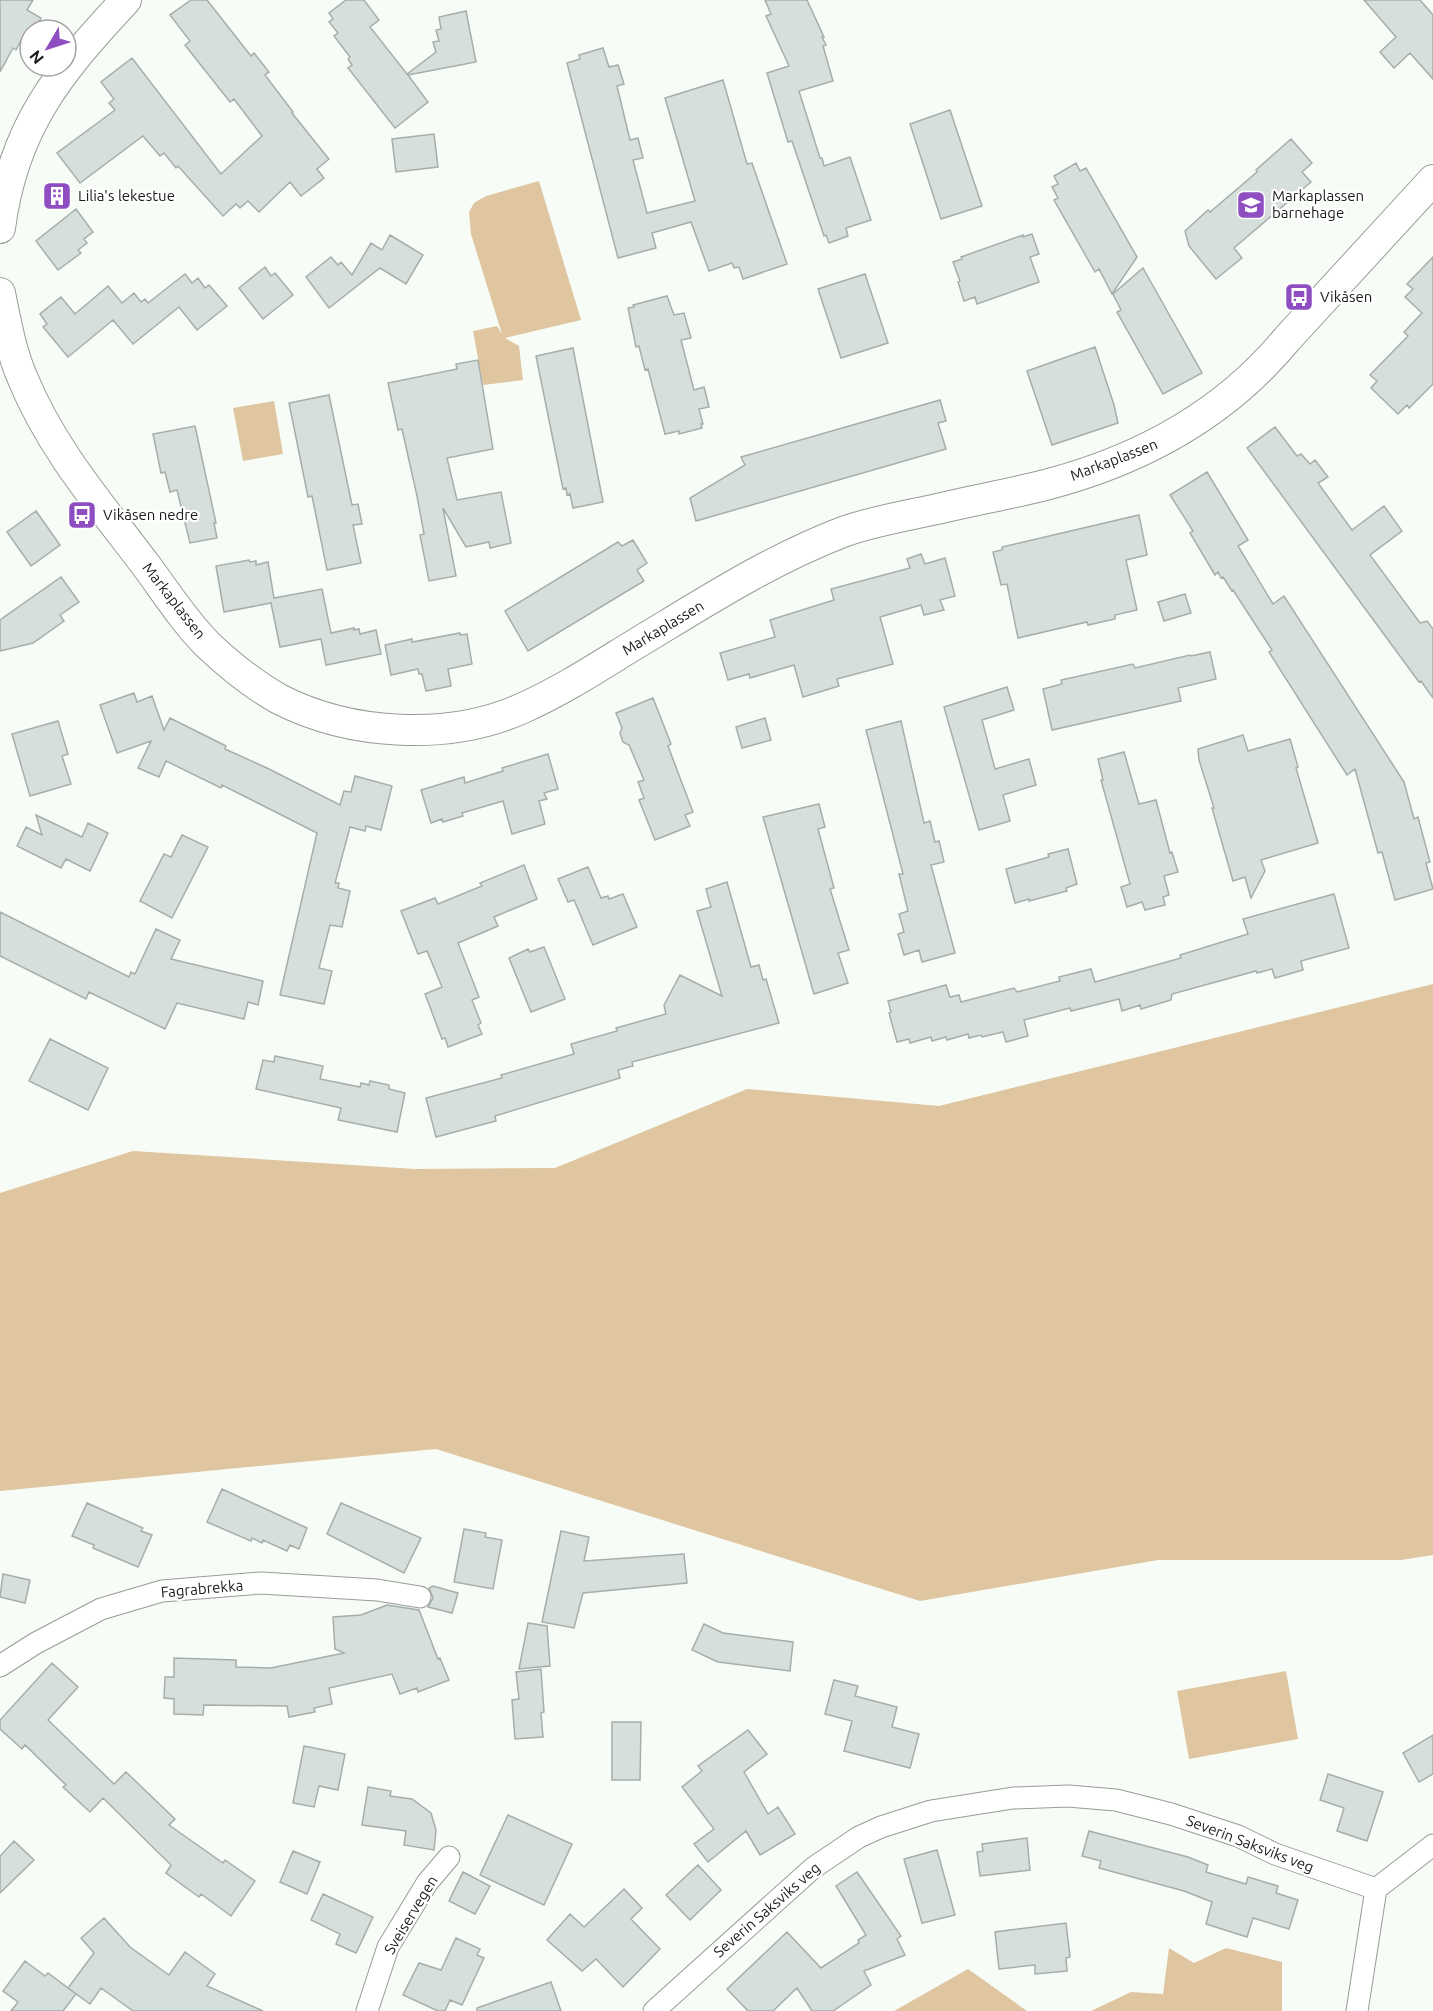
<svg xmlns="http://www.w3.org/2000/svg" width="1433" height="2011" viewBox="0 0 1433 2011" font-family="Ubuntu,sans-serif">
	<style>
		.green { fill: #dfc5a0 }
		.building { fill: #d6dfdc; stroke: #a5aeab; stroke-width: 1.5 }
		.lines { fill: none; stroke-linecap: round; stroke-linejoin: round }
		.street-casing { stroke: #979c96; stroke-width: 23 }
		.secondary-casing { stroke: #979c96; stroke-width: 32 }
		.street { stroke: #fff; stroke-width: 21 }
		.secondary { stroke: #fff; stroke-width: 30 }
		.labels { text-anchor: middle; stroke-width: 4.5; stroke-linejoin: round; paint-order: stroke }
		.poi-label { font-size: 15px; fill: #191b19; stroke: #fff; text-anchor: start }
		.street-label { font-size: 15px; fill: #191b19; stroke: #fff }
	</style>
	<rect width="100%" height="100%" fill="#f7fdf6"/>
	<path class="green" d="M539,181L581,320L505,338L519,346L523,380L483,385L473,331L497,326L502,334L471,234L469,212L474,203L486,196Z
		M274,401L283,454L243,461L233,408Z
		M1433,984V1555L1401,1560H1158L920,1601L436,1449L0,1491V1193L133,1151L415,1169L555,1168L747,1089L939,1106Z
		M1286,1671L1298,1739L1189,1759L1177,1691Z
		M1169,1948L1194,1963L1226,1948L1282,1962V2011H1091L1131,1992L1163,1994Z
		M968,1969L1027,2011H894Z"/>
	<path class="building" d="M0,0H33L27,10L41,18L35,30H30V38L24,35L16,50L13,48L0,72Z
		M191,0H207L251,56L254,53L269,72L265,75L293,112L292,113L328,158L329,159L317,169L324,178L301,196L290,182L259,212L248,201L240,208L236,204L223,216L178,166L176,168L164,153L160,156L143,136L80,183L57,153L115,110L109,103L114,99L101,82L132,58L221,174L262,136L234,99L230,102L185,45L190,41L170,15Z
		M346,0H364L379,20L370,27L407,74L436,52L433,42L439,41L436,30L441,29L439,17L466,11L476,62L408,75L428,102L395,128L348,68L352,65L348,59L350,57L334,36L338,33L329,22L333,19L329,13Z
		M765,0H807L824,37H822L826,45L823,46L833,81L799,91L820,158H822L824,166L850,157L871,220L846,228L848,236L829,243L826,235L824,236L792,141L788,142L767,73L789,66L766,16L771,14Z
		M1364,0H1420L1433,15V79L1410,53L1394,68L1380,52L1396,37Z
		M603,48L609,67L618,65L624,84L617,86L630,140L638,138L643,158L633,160L647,213L695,201L665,98L723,80L747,164L752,163L787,264L743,279L739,267L734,268L732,263L709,271L691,222L652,233L656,248L618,258L567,63L580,59L579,55Z
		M950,110L982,206L941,219L910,124Z
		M434,134L438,167L396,172L392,139Z
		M1291,139L1312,163L1302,172L1311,182L1234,248L1242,258L1216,279L1189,246L1185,231L1208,210L1210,212L1257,172L1256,170Z
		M1076,163L1080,171L1086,168L1137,257L1112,294L1099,269L1095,272L1054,200L1058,198L1052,187L1058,184L1054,176Z
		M76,209L93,232L84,239L87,243L78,250L81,253L58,270L36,241Z
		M1032,234L1039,254L1030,257L1039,282L977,304L975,297L964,301L958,282L960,281L953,262L962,259L961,257L1023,235V237Z
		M390,235L423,255L406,284L380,268L329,308L306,277L331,257L338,265L341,262L352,275L371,243L382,250Z
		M1433,257V384L1409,408L1407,405L1398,414L1371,388L1377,381L1370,375L1408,336L1404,332L1422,313L1405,297L1413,289L1407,284Z
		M265,267L271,276L275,273L293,295L263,319L239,288Z
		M1143,268L1202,373L1163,394L1117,312L1121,310L1113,294Z
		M185,274L192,283L198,278L205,288L209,285L227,306L197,330L179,307L133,344L113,320L68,357L43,327L47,324L40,314L61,297L75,314L108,286L122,303L134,293L141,302L145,299L148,303Z
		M865,274L888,343L841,358L818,289Z
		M667,296L674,315L684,313L691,338L681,340L694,390L704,387L709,407L699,409L703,424H701L702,428L679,434V431L665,434L648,369L645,370L639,346L636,347L628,308L634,307L633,305Z
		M1095,347L1114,405L1118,423L1052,445L1027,371Z
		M573,348L603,502L573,508L570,494L567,495L566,488L563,489L536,356Z
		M478,360L493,449L447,458L457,500L501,492L511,543L490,548L489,542L466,547L443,508L456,576L429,581L420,535L424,534L417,496L402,429L398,430L388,383L457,369L456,364Z
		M329,395L352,505L358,504L362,524L353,525L361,563L327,570L312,496L308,497L289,403Z
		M940,400L946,421L938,423L946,449L696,521L690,498L745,465L741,457Z
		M195,426L216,523H214L217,538L190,543L177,490L170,492L165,472L161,473L153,434Z
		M1275,427L1297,456L1301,454L1310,464L1315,460L1328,477L1318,483L1352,530L1384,506L1402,531L1370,555L1420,623L1427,621L1433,629V698L1421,681L1419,682L1247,448Z
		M1207,472L1248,540L1238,546L1273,604L1284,596L1404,782L1414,819L1418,817L1430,862L1426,863L1433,889L1395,900L1382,852L1378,853L1355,769L1347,775L1269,652L1272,650L1233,590L1232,591L1223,577L1221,578L1218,572L1215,575L1190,533L1193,531L1170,495Z
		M36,511L60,545L31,566L7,532Z
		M1139,515L1147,555L1126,560L1137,610L1115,615V619L1088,625L1087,622L1018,638L1007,584L1001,585L993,552L1002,550V547Z
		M633,540L647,563L637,570L644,581L528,651L505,611L618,542L622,546Z
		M921,554L925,564L945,558L955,596L940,600L944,610L924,615L921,605L880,617L893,664L837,679L839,686L803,697L794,665L750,678L749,674L728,680L720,653L775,637L770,620L834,600L831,589L910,568L907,559Z
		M249,560L250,562L256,561V565L268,562L274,598L322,589L331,633L354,628V630L359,629L360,634L376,630L381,654L326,665L321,639L280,647L271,603L224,612L216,566Z
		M61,577L79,602L60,615L64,621L33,643L0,651V620Z
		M1185,594L1191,613L1164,621L1158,602Z
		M460,633V635L467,634L472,664L448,669L451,686L426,691L422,674H419L418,669L391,675L385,645L412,639V642Z
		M1210,652L1216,679L1178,688L1181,701L1052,730L1043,689L1062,684L1061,680L1133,664L1135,668L1190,655L1191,656Z
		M1007,687L1014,710L982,720L995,769L1029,759L1036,785L1003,795L1010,821L979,830L944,707Z
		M134,693L137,702L152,696L164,730L170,718L226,746L225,749L267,768L340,805L344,791L351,792L355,776L392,786L381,830L366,826L365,831L350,827L335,883H339L338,888L350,891L342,927L330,925L319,968L332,971L324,1004L280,995L317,833L222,785L221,788L166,761L159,777L138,768L151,741L117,753L100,705Z
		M653,698L671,744L668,746L693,812L685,815L690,826L655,840L639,800L644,798L638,782L644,780L629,745L623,742L620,733L622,728L616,713Z
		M765,718L771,740L742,748L736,727Z
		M58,721L68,754L62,756L71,784L30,796L12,734Z
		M901,721L924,823L930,821L935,842L939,841L944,862L931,865L955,953L922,962L919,950L904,955L898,934L904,932L899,914L908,911L899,874H903L866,730Z
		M1243,735L1248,751L1290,739L1298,767L1296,768L1318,843L1261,860L1265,871L1251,898L1245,877L1233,881L1212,808H1214L1199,760L1198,749Z
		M1124,752L1139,804L1156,800L1170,853L1172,852L1178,872L1164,876L1169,895L1163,897L1165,905L1145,910L1142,902L1127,907L1121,887L1130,884L1101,780H1103L1098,759Z
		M548,754L558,789L544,793L547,799L539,801L545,824L512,834L503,801L462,813L463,816L443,822L442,819L431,823L421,790L464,777L465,783L503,771L502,768Z
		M819,804L825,827L818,829L834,888L830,889L849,950L838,953L848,983L814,994L763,817Z
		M36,815L82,837L88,823L108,833L90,871L66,859L61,868L17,846L26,827L42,835Z
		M182,835L208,847L172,918L140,901L164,854L171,857Z
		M1068,849L1077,884L1066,888L1067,891L1029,901V899L1015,903L1006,869L1049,857L1048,854Z
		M524,865L537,899L494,917L498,926L458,943L479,997L472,1000L481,1023L478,1025L482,1034L448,1047L445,1038L442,1039L425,994L442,987L427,951L418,954L401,911L435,898L438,904L482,886L480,883Z
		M588,867L601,898L608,896L609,899L623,894L637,927L593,945L574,900L568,902L558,879Z
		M727,882L751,967L759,965L763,980L766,979L779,1023L632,1062L633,1066L618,1070L620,1078L495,1116L496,1121L436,1137L426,1098L502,1078L501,1075L574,1054L571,1044L617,1031L616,1028L666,1014L664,1005L680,975L722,996L697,911L711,907L706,889Z
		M1334,894L1349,948L1301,961L1303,970L1275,978L1272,969L1257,973L1256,971L1172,994L1171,1000L1141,1009L1140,1005L1122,1011L1119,999L1071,1011L1070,1008L1024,1020L1028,1036L1006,1042L1003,1032L982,1037L981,1035L969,1038L968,1034L947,1040L946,1037L932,1041L931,1037L910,1043L909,1039L897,1042L889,1013L891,1012L888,1001L946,985L950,997L959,995L961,1002L1014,988L1017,992L1060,981L1059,977L1091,969L1095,982L1181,958L1180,955L1248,934L1243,919Z
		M0,912L129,977L131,972L135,974L156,929L180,940L171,959L263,981L258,1005L248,1002L244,1019L177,1003L165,1029L89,992L86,999L0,956Z
		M544,947L565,999L531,1012L509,958L528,949L530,952Z
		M50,1039L108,1068L88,1110L29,1081Z
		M275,1056L323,1066L320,1079L360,1087L361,1083L369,1085L370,1081L389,1085V1089L405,1093L397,1132L338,1120L341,1108L256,1089L263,1060L274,1062Z
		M222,1489L307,1528L299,1549L290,1545L287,1551L263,1540L262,1543L252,1538L251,1541L207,1522Z
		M87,1503L143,1528L141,1531L152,1535L138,1567L93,1548L94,1545L72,1536Z
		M341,1503L421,1538L404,1573L327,1534Z
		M464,1529L486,1533L485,1537L502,1540L493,1589L454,1582Z
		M561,1531L589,1537L584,1561L684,1554L687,1583L583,1593L574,1628L542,1622Z
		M3,1574L30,1580L25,1603L0,1597Z
		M433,1586L458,1593L452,1613L428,1607L433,1598L429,1588Z
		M387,1605L419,1610L438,1659L440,1658L449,1680L418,1692L417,1688L400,1694L392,1674L329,1688L332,1704L314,1708L315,1712L289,1717L287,1706L204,1705L203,1715L174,1714V1699L164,1698L165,1677H174V1658L236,1660V1667L271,1668L344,1653L335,1649L333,1617L361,1615Z
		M528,1623L547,1626L550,1666L519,1669Z
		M704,1624L723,1633L793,1642L790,1671L718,1662L692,1650Z
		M52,1663L78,1687L48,1720L114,1784L126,1772L175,1819L169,1825L223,1863L225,1860L255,1881L231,1916L201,1894L199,1897L166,1873L171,1865L103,1798L90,1812L63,1787L66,1785L25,1745L22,1749L0,1729V1720Z
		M541,1669L544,1712L541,1713L543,1737L515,1739L512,1700L519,1699L516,1672Z
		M834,1680L858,1686L855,1696L897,1707L892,1727L919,1734L910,1768L844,1751L852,1721L825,1714Z
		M612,1722H641L640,1780H612Z
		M748,1730L767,1754L744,1772L768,1814L778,1807L795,1834L760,1855L746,1831L708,1862L694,1844L714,1829L682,1787L702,1771L698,1766Z
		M1433,1735V1774L1419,1782L1403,1753Z
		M304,1746L345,1754L338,1790L319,1786L314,1807L293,1803Z
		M1328,1774L1383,1792L1367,1841L1337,1831L1344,1808L1320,1800Z
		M368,1787L391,1791L390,1796L412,1799L431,1813L436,1830L434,1850L404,1845L406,1831L362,1825Z
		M508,1815L572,1844L544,1905L480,1875Z
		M1089,1831L1188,1857L1208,1865L1206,1872L1246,1884L1248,1877L1278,1886L1276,1893L1298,1900L1289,1929L1253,1918L1247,1937L1206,1924L1212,1902L1184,1891L1099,1868L1101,1861L1082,1856Z
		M1027,1838L1030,1870L980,1876L977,1852L983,1851L982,1844Z
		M14,1841L34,1860L0,1893V1856Z
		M937,1850L955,1915L922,1923L904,1859Z
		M293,1851L320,1862L307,1894L280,1882Z
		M698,1865L721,1890L690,1920L666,1895Z
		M463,1872L490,1886L475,1914L449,1901Z
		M857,1872L901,1936L897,1939L905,1955L864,1971L871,1985L833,2011H812L797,1988L773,2011H748L727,1989L787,1932L821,1968L859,1943L858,1940L866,1935L836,1886Z
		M624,1889L642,1908L631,1919L660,1949L623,1987L596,1959L582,1971L547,1940L570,1914L584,1927Z
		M323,1894L373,1917L356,1953L336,1944L340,1934L311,1920Z
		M104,1918L130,1947L169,1975L185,1952L215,1974L207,1986L263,2011H133L101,1988L90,2004L68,1988L94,1953L81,1938Z
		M1066,1923L1070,1957L1066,1958L1067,1971L1035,1974V1965L999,1969L995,1932Z
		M456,1938L480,1949L477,1955L484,1958L462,2005L450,2000L445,2011H438L403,1995L419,1963L441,1970Z
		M25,1961L45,1976L48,1973L76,1994L63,2011H11L18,2002L3,1991Z
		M551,1982L561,2011H477V2008Z"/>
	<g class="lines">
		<g class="street-casing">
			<path id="street" d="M0,1666L36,1643L101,1609L162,1591L261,1583L377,1590L420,1597
				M367,2011L388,1947L427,1883L449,1857
				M654,2011L813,1868L859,1837L881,1827L931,1811L1013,1798L1068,1796L1116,1800L1171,1814L1238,1836L1275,1854L1376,1889
				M1357,2011L1376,1889L1433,1845"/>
		</g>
		<g class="secondary-casing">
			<path id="secondary" d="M0,228C13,127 59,72 126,0
				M0,293C6,322 11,352 23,379C52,450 103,508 148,568C167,594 185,622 208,645C229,665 254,685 279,699C351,736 450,741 523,708C561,691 595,669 629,648C699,606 767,561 843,532C876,520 912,515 946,507C980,499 1015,493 1049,484C1143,459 1225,414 1287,339L1433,180"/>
		</g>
		<use href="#street" class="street"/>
		<use href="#secondary" class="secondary"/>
	</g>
	<defs>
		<g id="building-square" transform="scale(1.5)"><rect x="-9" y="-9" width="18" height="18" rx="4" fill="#8f4dc2" stroke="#fff"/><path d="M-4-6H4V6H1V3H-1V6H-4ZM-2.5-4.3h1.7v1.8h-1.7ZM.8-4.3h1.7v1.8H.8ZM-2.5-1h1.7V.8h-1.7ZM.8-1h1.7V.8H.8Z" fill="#fff"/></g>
		<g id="school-square" transform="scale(1.5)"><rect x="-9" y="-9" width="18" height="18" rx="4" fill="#8f4dc2" stroke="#fff"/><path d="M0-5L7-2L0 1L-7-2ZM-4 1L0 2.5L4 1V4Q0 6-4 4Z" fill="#fff"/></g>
		<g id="bus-square" transform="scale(1.5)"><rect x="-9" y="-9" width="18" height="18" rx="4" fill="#8f4dc2" stroke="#fff"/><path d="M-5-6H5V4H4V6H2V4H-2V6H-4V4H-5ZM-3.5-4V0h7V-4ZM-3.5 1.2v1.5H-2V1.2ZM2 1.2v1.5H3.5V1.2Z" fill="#fff"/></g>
	</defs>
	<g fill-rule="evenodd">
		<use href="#building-square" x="57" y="196"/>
		<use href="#school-square" x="1251" y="205"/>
		<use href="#bus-square" x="1299" y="297"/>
		<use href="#bus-square" x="82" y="515"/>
	</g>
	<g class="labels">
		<g class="poi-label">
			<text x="78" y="201">Lilia's lekestue</text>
			<text x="1272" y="201">Markaplassen<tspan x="1272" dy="17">barnehage</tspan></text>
			<text x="1320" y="302">Vikåsen</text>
			<text x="103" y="520">Vikåsen nedre</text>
		</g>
		<g class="street-label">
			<text transform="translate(1114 460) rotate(-21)" y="5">Markaplassen</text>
			<text transform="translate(174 601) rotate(52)" y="5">Markaplassen</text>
			<text transform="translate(663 628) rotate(-31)" y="5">Markaplassen</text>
			<text transform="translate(202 1589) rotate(-5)" y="5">Fagrabrekka</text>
			<text transform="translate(1250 1844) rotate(21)" y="5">Severin Saksviks veg</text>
			<text transform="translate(767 1910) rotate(-41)" y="5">Severin Saksviks veg</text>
			<text transform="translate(411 1915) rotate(-59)" y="5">Sveiservegen</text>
		</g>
	</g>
	<g transform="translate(48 48) rotate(231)"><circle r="28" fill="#ffffff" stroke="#a3a4a3" stroke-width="1.5"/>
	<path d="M0-4.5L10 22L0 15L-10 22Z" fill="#8f4dc2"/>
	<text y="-9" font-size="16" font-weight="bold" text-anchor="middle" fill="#191b19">N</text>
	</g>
</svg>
